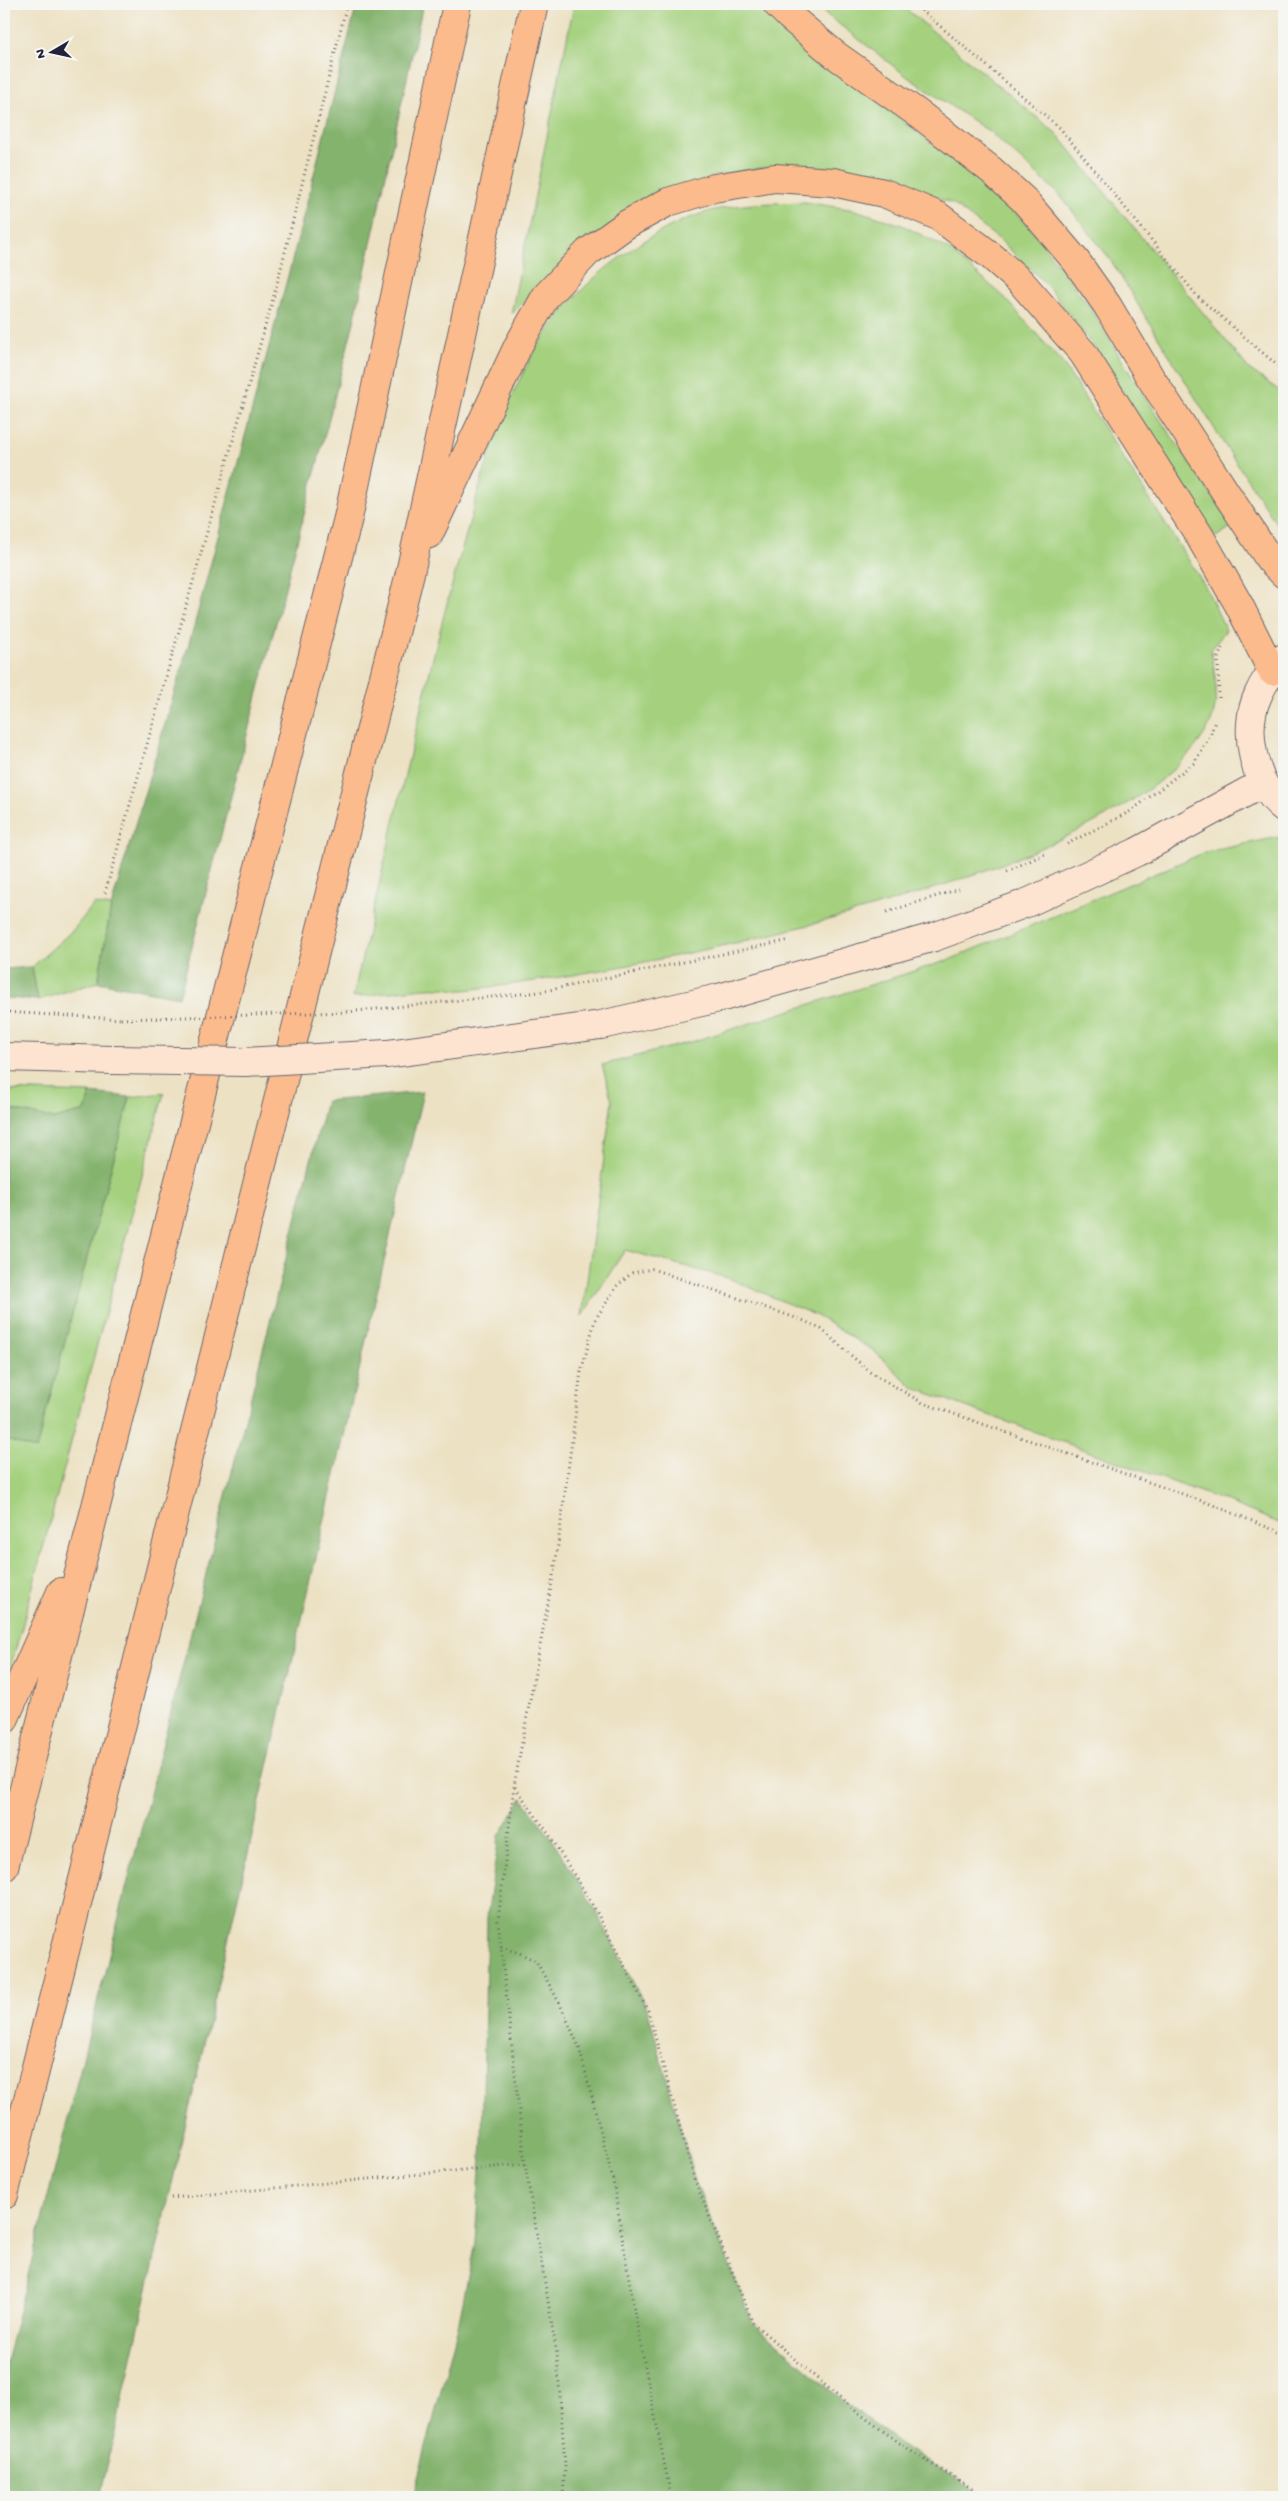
<svg xmlns="http://www.w3.org/2000/svg" width="1288" height="2501" viewBox="0 0 1288 2501" font-family="'Gochi Hand',sans-serif">
	<style>
		.green { fill: #a5d17f; stroke: #647a5d }
		.forest { fill: #84b36e; stroke: #536a54 }
		.lines { fill: none; stroke-linecap: round; stroke-linejoin: round }
		.secondary-casing { stroke: #69656b; stroke-width: 30 }
		.highway-casing { stroke: #69656b; stroke-width: 30 }
		.path { stroke: #69656b; stroke-width: 3; stroke-dasharray: 1 4; stroke-linecap: butt }
		.secondary { stroke: #fde4d1; stroke-width: 28 }
		.highway { stroke: #fbbb8d; stroke-width: 28 }
		.secondary-bridge-casing { stroke: #69656b; stroke-width: 30; stroke-linecap: butt }
		.path-bridge { stroke: #69656b; stroke-width: 3; stroke-dasharray: 1 4; stroke-linecap: butt }
		.secondary-bridge { stroke: #fde4d1; stroke-width: 28 }
	</style>
	<rect width="100%" height="100%" fill="#f6f6f2"/>
	<filter id="ink" filterUnits="userSpaceOnUse"><feTurbulence type="fractalNoise" baseFrequency=".02" numOctaves="2"/><feDisplacementMap in="SourceGraphic" scale="10" xChannelSelector="R" yChannelSelector="G"/><feConvolveMatrix kernelMatrix="1 2 1 2 8 2 1 2 1" color-interpolation-filters="sRGB"/></filter>
	<filter id="wash" filterUnits="userSpaceOnUse"><feTurbulence type="fractalNoise" baseFrequency=".0096" numOctaves="4" result="noise"/><feDisplacementMap in="SourceGraphic" scale="20" xChannelSelector="R" yChannelSelector="G"/><feGaussianBlur stdDeviation="1.12" result="paint"/><feColorMatrix in="noise" values="0 0 0 0 0 0 0 0 0 0 0 0 0 0 0 0 0 1.4 0 .05"/><feComposite in="paint" operator="in"/></filter>
	<g filter="url(#wash)">
		<rect width="100%" height="100%" fill="#ece1c3"/>
		<path class="green" d="M574,4H761L792,34L996,194L1028,225L1089,306L1142,393L1233,526L1216,537L1093,346L1046,284L1000,240L952,203L870,175L819,167L760,168L713,176L532,294L511,314Z
			M813,4H900L1057,134L1249,369L1284,394V535L1224,444L1110,259L1059,194L990,132L909,78Z
			M805,202L855,210L902,225L948,249L1003,296L1063,364L1205,586L1226,630L1211,650C1215,675 1221,704 1208,728C1124,878 629,974 463,990C456,991 450,988 443,988C418,986 379,995 353,997C376,898 399,799 423,700C436,644 450,590 466,535C491,445 519,347 590,282C623,252 667,223 710,211C741,203 774,203 805,202Z
			M1284,703V758C1277,738 1277,722 1284,703Z
			M1279,837L1284,838V1525L1225,1501L914,1388L874,1351L817,1316L728,1278L625,1250L582,1316L612,1101L602,1065L691,1042L949,960L1206,852Z
			M94,904L111,907L98,982L38,1000L32,967L74,929Z
			M4,1090L90,1093L85,1111L54,1119L4,1108Z
			M164,1093L22,1627L4,1689V1439L36,1449L130,1097Z"/>
		<path class="forest" d="M357,4H423L354,322L179,997L98,982L111,907L194,626L292,261Z
			M32,967L38,1000L4,998V969Z
			M423,1092L100,2497H4V2370L326,1101Z
			M90,1093L130,1097L36,1450L4,1439V1108L54,1119L85,1111Z
			M522,1798L552,1839L594,1907L648,2011L695,2181L753,2323L849,2406L909,2450L986,2497H413L458,2326L475,2242L482,2142L487,1917L499,1836Z"/>
	</g>
	<g filter="url(#ink)">
		<g class="lines">
			<g class="secondary-casing">
				<path id="secondary" d="M1284,658C1273,669 1264,681 1258,695C1242,730 1253,784 1284,808
					M387,1054L601,1025L719,998L934,937L1029,902L1137,852L1263,783
					M4,1057L112,1060"/>
			</g>
			<g class="highway-casing">
				<path id="highway" d="M777,4L789,16L834,54L923,117L991,170L1024,200L1076,261L1107,305L1150,377L1270,560L1284,574
					M429,534L519,344L546,296L588,252L627,224L668,202L714,188L775,178L833,182L884,193L938,216L990,255L1021,282L1083,353L1199,535L1239,605L1272,671
					M4,1720L61,1592
					M4,1867L349,514L457,4
					M4,2195L410,573L534,4"/>
			</g>
			<path class="path" d="M914,4L1060,128L1198,297L1284,371
				M1219,698L1218,658L1222,648
				M1067,844L1131,811L1194,763L1210,736L1215,721
				M1007,871L1045,854
				M105,893L276,288L347,4
				M887,912L959,889
				M4,1012L121,1019
				M347,1012L540,992L790,940
				M515,1787L552,1839L594,1907L648,2011L695,2181L753,2323L849,2406L909,2450L986,2497
				M501,1947L519,1953L536,1961L560,2004L579,2047L613,2180L635,2316L671,2497
				M171,2198L525,2164
				M563,2497L565,2466L557,2355L525,2164L498,1921L514,1786L556,1560L581,1372L595,1320L617,1286L632,1273L652,1269L802,1320L821,1329L870,1372L923,1403L1208,1503L1284,1534"/>
			<use href="#secondary" class="secondary"/>
			<use href="#highway" class="highway"/>
			<g class="secondary-bridge-casing">
				<path id="secondary-bridge" d="M112,1060L246,1062L387,1054"/>
			</g>
			<path class="path-bridge" d="M121,1019L347,1012"/>
			<use href="#secondary-bridge" class="secondary-bridge"/>
		</g>
	</g>
	<rect width="1288" height="2501" fill="none" stroke="#f6f6f2" stroke-width="20"/>
	<g transform="translate(52 52) rotate(261)" stroke="#f6f6f2" stroke-width="4" paint-order="stroke">
	<path d="M0-4L9 19L0 12L-9 19Z" fill="#22223b"/>
	<text y="-8" font-size="14" font-weight="bold" text-anchor="middle" fill="#22223b">N</text>
	</g>
</svg>
